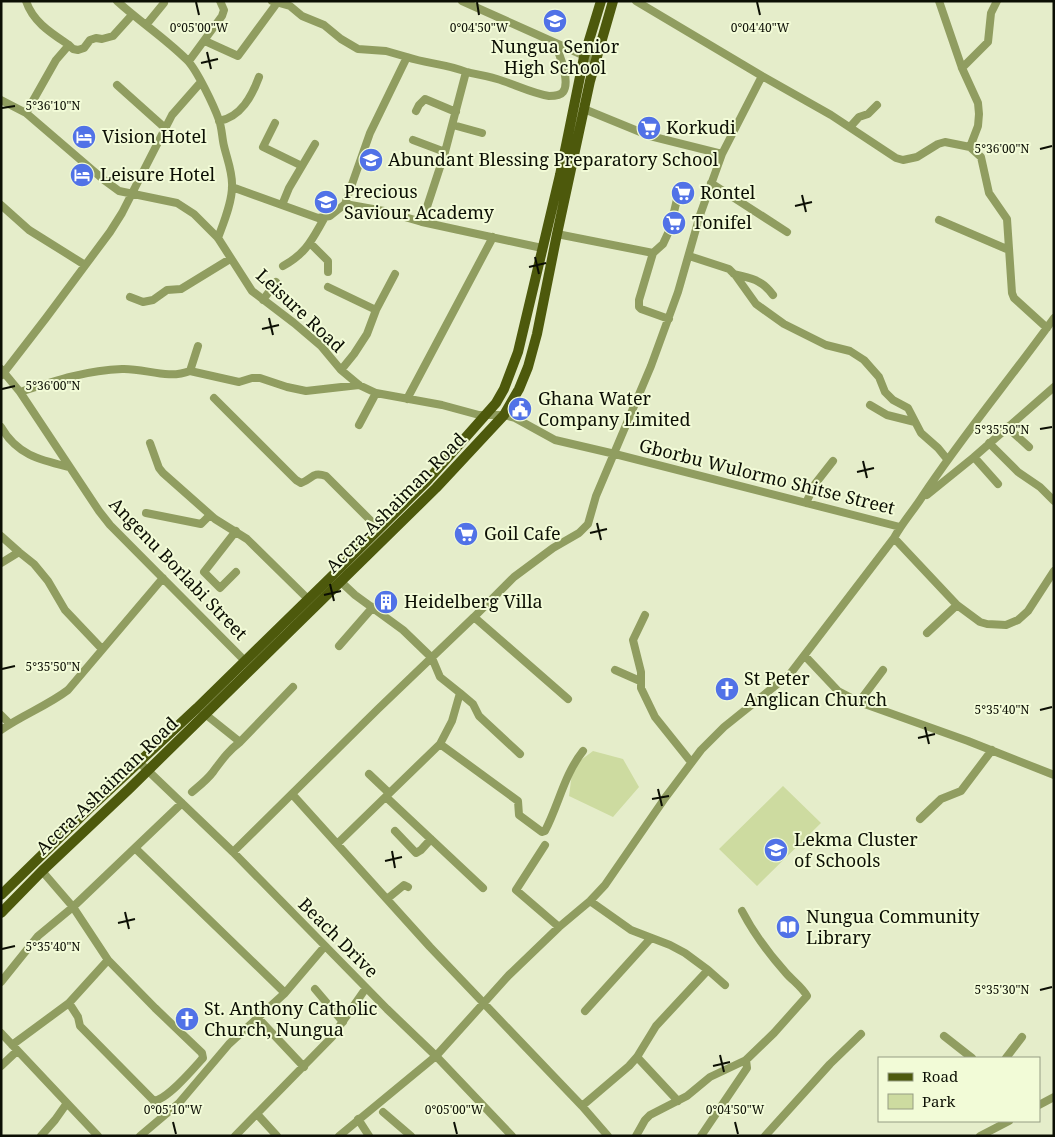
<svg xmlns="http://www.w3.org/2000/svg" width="1055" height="1137" viewBox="0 0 1055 1137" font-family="'Noto Serif',serif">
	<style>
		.green { fill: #cddba0 }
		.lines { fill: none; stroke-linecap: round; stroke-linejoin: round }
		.minor { stroke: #909d60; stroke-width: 8 }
		.major { stroke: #4d590c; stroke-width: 10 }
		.ticks { fill: none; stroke: #0c0f04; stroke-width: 2 }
		.labels { text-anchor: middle; stroke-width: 4; stroke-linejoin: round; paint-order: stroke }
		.poi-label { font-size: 18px; fill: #0c0f04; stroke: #f2fbd7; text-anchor: start }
		.street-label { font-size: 18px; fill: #0c0f04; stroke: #f2fbd7 }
		.ticks-label { font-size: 12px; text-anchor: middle; fill: #0c0f04; stroke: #f2fbd7; stroke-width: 4; stroke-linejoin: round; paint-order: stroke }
	</style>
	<rect width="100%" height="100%" fill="#e5edca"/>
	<path class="green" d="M593,751L623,759L639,787L613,817L569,796L573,766Z
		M783,786L821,823L757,886L719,849Z"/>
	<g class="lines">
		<path class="minor" d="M26,1C33,22 51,33 69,45
			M117,1C140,22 165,38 187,60C197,70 214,106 219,120C222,128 222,138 224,146C227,159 233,173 232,187C232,203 223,224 218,238
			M272,1L290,6L302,16L324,25L341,39L358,49L386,51L407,57
			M462,1L596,61
			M636,1L762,76L831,115L896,158L903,160L917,157L938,144L945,142L970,147L981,157L989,193L1007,219L1012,293L1014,298L1047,328
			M939,1L962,68L978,103L979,114L978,126L970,147
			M146,25L164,3
			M205,41L238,56L277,3
			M189,61L222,16L224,10L220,1
			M962,68L988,42L991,13L997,1
			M466,72C476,74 487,76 497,79C514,84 531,93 549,96C553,96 560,96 563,92C571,81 559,54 555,43
			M117,85L165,128
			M1,100L26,113L104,180L119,191L177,203L194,214L218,238L252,291L294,323L321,346L341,370L359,385L376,393L442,405L479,415H504L515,418L555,440L615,454L900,527
			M584,109L650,136L722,154
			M416,111L419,105L425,99L456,112
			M26,113L56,60L69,45L73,49L78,50L84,48L90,40L96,38L102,39L113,36L132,15
			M219,121C241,117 252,96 259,77
			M275,123L263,147L302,166
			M453,125L482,133
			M850,127L859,117L868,114L877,105
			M413,140L445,152
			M711,183L787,232
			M232,187L318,218L330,216L345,204L370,133L407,57C427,64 448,64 466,72L445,152L422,222L384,211L345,204
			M1,205L29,230L85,265
			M282,205L289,188L315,144
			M939,220L1009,250
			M422,222L542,248
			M557,234L653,253
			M310,243L328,261V272
			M689,256L729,269L736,276L756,304L784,324L826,345L850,351L864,360L879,377L885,392L893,400L908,408L921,433L938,448L947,459
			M283,266C307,253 312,239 325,217
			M734,274C752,279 761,279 773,295
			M328,287L376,310
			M130,297L143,302L153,300L167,290L181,289L230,259
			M263,300L276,282
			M669,319L641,309L639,307V300L653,253L663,244L670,229L678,195
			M1,369L20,392L99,511L110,525L245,661
			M341,370L354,354L367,334L376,310L395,274
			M190,371L239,382L252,378H260L287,387L306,391L359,385
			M2,375L46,318L110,232L122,213L172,115L201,82
			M20,392C54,381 87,370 122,369C145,368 167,380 190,371L198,346
			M214,398L296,480L301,483C313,479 312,471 326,476L379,529
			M407,399L493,237
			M870,405L887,415L915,422
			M359,425L376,393
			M1,427C17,455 40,460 69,467
			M1007,427L1029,447
			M150,443L159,468L163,473L215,519L247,539L308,599
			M989,443L1018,472L1040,487L1054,501
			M974,457L998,484
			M927,495L974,457L1054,387
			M806,503L815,484L833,461
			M146,513L201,524L210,515
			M236,531L204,572L220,588L236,572
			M1,536L19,552L34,564L48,581L65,610L102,649
			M894,538L957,605L980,622L987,624L1006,625L1018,620L1028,611L1054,571
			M1,563L19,552
			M645,615L633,640L641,672V688L655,717L691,762
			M474,617L514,577L553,548L579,533L588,524L596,496L651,366L678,292L700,215L722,154L762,76
			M927,633L957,605
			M339,646L373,607
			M805,656L838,691L859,702L968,741L1054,775
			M615,670L640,681
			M460,693L473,704L479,716L520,754
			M859,702L883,670
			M205,714L240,742L293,687
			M1,715L10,724
			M1,730C22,715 47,706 68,690L163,578
			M440,744L518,801L519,815L542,832L545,831C559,804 564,775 583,751
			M140,763L233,852L387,1009L436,1056L512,1136
			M369,774L389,793
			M192,792C199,786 207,780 213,772C222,760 227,752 240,742
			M292,794L430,947L582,1106L608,1136
			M386,797L483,888
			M920,819L941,799L961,791L992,750
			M395,831L416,853L421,850L431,839
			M337,844L440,744L452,721L460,693L440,677L432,658L403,630L355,595L340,581
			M545,845L516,890L559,927
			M136,849L285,993
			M233,852L378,709L474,617L568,699
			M42,871L73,907L108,960L155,1008L202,1053L203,1058C193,1069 168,1099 154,1101L80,1026L78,1017L69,1003
			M387,899L404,885L408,887
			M590,901L631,930L670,945L685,953L708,970L725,985
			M1,982L38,936L73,907L182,803
			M315,989L343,1022
			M585,1011L651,938
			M258,1018L304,1067
			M1,1033L98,1136
			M944,1036L972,1058
			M12,1045L69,1003L108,960
			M637,1057L678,1101
			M1006,1058L1022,1037
			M1,1066L17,1051
			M1039,1105L1054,1097
			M582,1106L629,1066L637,1057L656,1026L708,970
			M383,1112L411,1136
			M257,1114L277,1136
			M358,1119L369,1136
			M41,1136L55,1120L67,1103
			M140,1136L179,1103L229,1044L285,993L325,946
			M235,1136L332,1037L366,988
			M339,1136L436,1056L509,975L559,927L590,901L605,885L665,798L701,750L724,727L790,674L894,538C902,523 913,511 922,497C963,435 1011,378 1054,318
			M636,1136L645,1120L650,1115L687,1096L710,1077L746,1060L774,1033L807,996C802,987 793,981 786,973C769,954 754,934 742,911
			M701,1136L747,1068L746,1060
			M765,1136L830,1064L861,1034
			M980,1136L1009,1121"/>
		<path class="major" d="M1,895L92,806L197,708L333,575L427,481L496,403L504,389L518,352L560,175L584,57L601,1
			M1,913L42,871L129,789L436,488L504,415L519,389L528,367L537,334L557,234L590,81L613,1"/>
	</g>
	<path class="ticks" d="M196,2L199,15M477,2L479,15M757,2L760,15M207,52L211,69M201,63L218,59M2,108L15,106M1040,149L1052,146M802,195L806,212M795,206L812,202M535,257L539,274M529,267L546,263M269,318L273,335M262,329L279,325M2,389L15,386M1040,429L1052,427M863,461L867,478M857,472L874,468M597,523L601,540M590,533L607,529M330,584L334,601M324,595L341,591M2,669L15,666M1040,710L1052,707M925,727L929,744M918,738L935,734M658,789L662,806M652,799L669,796M392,851L395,868M385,861L402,857M125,912L129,929M118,923L135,919M2,949L15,946M1040,990L1052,987M720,1055L724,1072M713,1066L730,1062M173,1122L176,1134M454,1122L457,1134M735,1122L738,1134"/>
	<defs>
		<g id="school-disc" transform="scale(1.25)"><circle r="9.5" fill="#5172e7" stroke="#f2fbd7"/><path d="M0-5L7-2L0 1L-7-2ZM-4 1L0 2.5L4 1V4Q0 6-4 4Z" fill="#fff"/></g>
		<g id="supermarket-disc" transform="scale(1.25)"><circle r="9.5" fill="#5172e7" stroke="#f2fbd7"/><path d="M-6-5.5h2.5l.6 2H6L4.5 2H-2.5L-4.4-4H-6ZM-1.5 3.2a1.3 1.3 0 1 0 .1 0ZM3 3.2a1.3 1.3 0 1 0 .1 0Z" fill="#fff"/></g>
		<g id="hotel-disc" transform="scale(1.25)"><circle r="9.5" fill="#5172e7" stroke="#f2fbd7"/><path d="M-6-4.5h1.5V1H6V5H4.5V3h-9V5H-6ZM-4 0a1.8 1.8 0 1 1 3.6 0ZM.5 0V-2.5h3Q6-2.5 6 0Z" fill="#fff"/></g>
		<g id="civic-disc" transform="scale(1.25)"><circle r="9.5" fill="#5172e7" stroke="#f2fbd7"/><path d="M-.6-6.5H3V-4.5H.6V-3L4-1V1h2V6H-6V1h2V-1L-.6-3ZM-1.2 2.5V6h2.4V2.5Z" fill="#fff"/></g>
		<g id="building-disc" transform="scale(1.25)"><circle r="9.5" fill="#5172e7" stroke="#f2fbd7"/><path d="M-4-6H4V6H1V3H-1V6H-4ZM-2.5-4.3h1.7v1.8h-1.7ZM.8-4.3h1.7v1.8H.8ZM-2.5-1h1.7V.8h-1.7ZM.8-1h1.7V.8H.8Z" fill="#fff"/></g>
		<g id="church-disc" transform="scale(1.25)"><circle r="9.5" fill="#5172e7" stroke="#f2fbd7"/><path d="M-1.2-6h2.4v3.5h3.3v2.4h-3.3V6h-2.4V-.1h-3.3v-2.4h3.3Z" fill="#fff"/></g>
		<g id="library-disc" transform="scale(1.25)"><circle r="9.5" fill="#5172e7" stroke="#f2fbd7"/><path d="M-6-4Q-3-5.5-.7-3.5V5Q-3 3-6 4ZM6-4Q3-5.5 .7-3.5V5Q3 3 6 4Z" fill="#fff"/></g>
	</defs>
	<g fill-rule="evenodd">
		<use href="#school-disc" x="555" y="21"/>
		<use href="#supermarket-disc" x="649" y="128"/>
		<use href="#hotel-disc" x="84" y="137"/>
		<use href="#school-disc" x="371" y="160"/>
		<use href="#hotel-disc" x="82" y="175"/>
		<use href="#supermarket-disc" x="683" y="193"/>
		<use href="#school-disc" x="326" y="202"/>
		<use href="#supermarket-disc" x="674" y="223"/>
		<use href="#civic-disc" x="520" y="409"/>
		<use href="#supermarket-disc" x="466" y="534"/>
		<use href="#building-disc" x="386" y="602"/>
		<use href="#church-disc" x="727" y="689"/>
		<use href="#school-disc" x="776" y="850"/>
		<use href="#library-disc" x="788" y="927"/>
		<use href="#church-disc" x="187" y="1019"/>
	</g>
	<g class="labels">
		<g class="poi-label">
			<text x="555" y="53" text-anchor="middle">Nungua Senior<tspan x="555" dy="21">High School</tspan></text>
			<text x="666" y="134">Korkudi</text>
			<text x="102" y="143">Vision Hotel</text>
			<text x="388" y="166">Abundant Blessing Preparatory School</text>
			<text x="100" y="181">Leisure Hotel</text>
			<text x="344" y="198">Precious<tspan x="344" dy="21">Saviour Academy</tspan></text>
			<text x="700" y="199">Rontel</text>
			<text x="692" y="229">Tonifel</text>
			<text x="538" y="405">Ghana Water<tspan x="538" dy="21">Company Limited</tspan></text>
			<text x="484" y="540">Goil Cafe</text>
			<text x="404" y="608">Heidelberg Villa</text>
			<text x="744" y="685">St Peter<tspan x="744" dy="21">Anglican Church</tspan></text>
			<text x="794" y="846">Lekma Cluster<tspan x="794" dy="21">of Schools</tspan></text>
			<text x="806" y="923">Nungua Community<tspan x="806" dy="21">Library</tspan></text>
			<text x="204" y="1015">St. Anthony Catholic<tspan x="204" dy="21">Church, Nungua</tspan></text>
		</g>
		<g class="street-label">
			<text transform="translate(300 311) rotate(43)" y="6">Leisure Road</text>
			<text transform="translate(767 477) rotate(14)" y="6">Gborbu Wulormo Shitse Street</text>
			<text transform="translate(396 503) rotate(-45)" y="6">Accra-Ashaiman Road</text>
			<text transform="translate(178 569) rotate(46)" y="6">Angenu Borlabi Street</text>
			<text transform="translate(107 786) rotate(-44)" y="6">Accra-Ashaiman Road</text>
			<text transform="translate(338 938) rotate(45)" y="6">Beach Drive</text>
		</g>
	</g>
	<g class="ticks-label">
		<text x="199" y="32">0°05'00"W</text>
		<text x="479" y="32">0°04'50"W</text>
		<text x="760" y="32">0°04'40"W</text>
		<text x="53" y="110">5°36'10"N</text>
		<text x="1002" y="153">5°36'00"N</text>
		<text x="53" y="390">5°36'00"N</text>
		<text x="1002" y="434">5°35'50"N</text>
		<text x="53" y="671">5°35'50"N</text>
		<text x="1002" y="714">5°35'40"N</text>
		<text x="53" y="951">5°35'40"N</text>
		<text x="1002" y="994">5°35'30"N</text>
		<text x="173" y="1114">0°05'10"W</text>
		<text x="454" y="1114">0°05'00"W</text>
		<text x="735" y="1114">0°04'50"W</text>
	</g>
	<rect width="1055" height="1137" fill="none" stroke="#0c0f04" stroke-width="5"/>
	<rect x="878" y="1057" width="162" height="65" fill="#f2fbd7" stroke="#969d83"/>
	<rect x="888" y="1073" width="25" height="8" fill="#4d590c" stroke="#969d83"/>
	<text x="922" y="1082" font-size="15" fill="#0c0f04">Road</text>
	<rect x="888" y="1094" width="25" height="15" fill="#cddba0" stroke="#969d83"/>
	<text x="922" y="1107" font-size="15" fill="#0c0f04">Park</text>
</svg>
